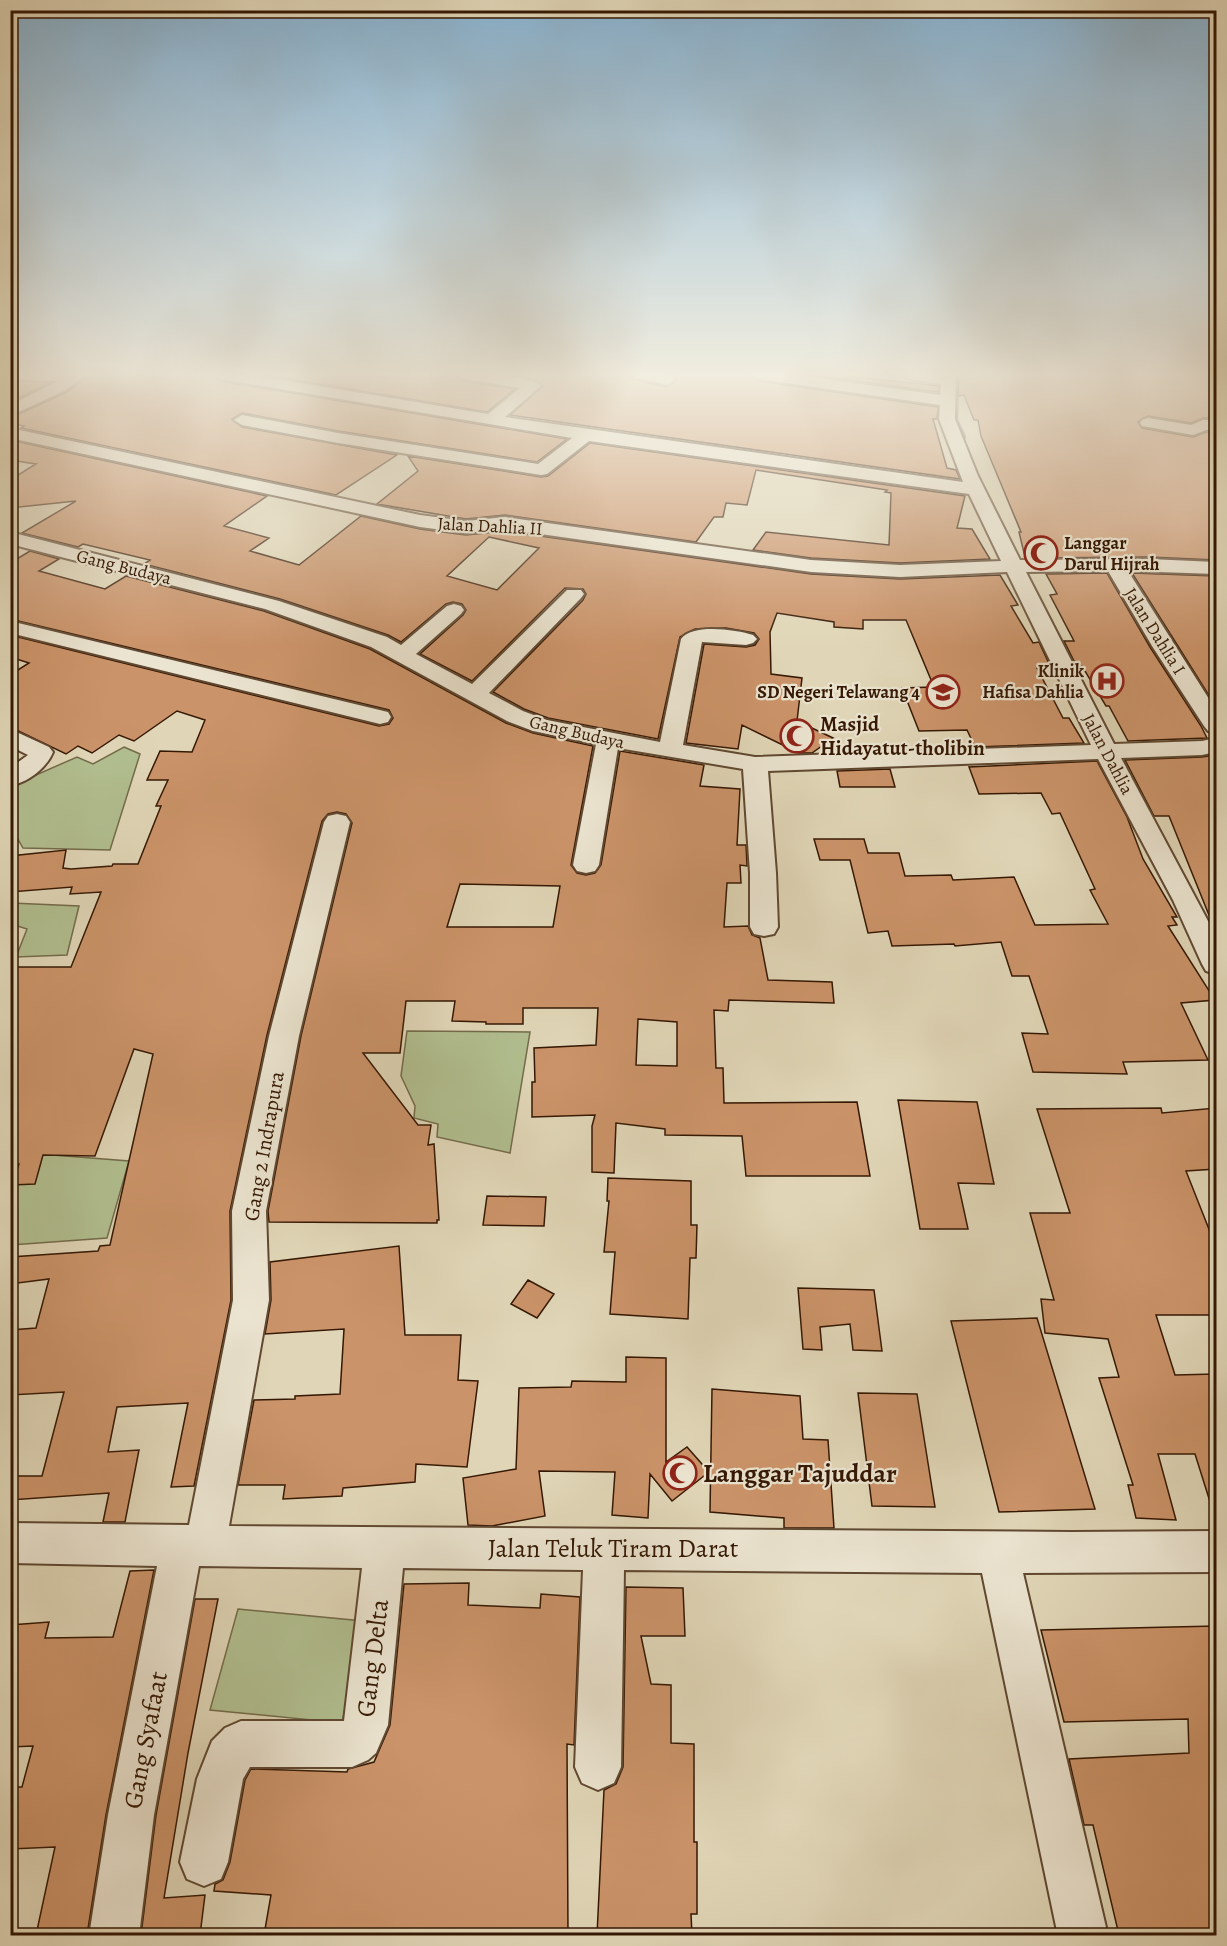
<svg xmlns="http://www.w3.org/2000/svg" width="1227" height="1946" viewBox="0 0 1227 1946" font-family="Alegreya,serif">
	<style>
		.green { fill: #b1be8f; stroke: #736b4a; stroke-width: 1.5 }
		.lines { fill: none; stroke-linecap: round; stroke-linejoin: round }
		.stream { stroke: #707771; stroke-width: 4.5 }
		.building { fill: #cb9369; stroke: #351804; stroke-width: 1.5; fill-rule: evenodd }
		.minor-casing { stroke: #604831; stroke-width: 4 }
		.minor { fill: #ebe4d0; fill-rule: evenodd }
		.labels { text-anchor: middle; stroke-width: 4.5; stroke-linejoin: round; paint-order: stroke }
		.far-street-label { font-size: 18px; fill: #351804; stroke: #ebe4d0 }
		.far-poi-label { font-size: 18px; font-weight: bold; fill: #351804; stroke: #ebe4d0; text-anchor: end }
		.poi-label { font-size: 21px; font-weight: bold; fill: #351804; stroke: #ebe4d0; text-anchor: start }
		.street-label { font-size: 21px; fill: #351804; stroke: #ebe4d0 }
		.near-poi-label { font-size: 26px; font-weight: bold; fill: #351804; stroke: #ebe4d0; text-anchor: start }
		.near-street-label { font-size: 26px; fill: #351804; stroke: #ebe4d0 }
	</style>
	<rect width="100%" height="100%" fill="#e0d6b7"/>
	<filter id="stains"><feTurbulence type="fractalNoise" baseFrequency=".00333" numOctaves="4"/><feColorMatrix values="0 0 0 0 .2 0 0 0 0 .09 0 0 0 0 .02 0 0 0 .5 -.17"/></filter>
	<radialGradient id="worn" r=".72"><stop offset=".6" stop-color="#630" stop-opacity="0"/><stop offset="1" stop-color="#630" stop-opacity=".3"/></radialGradient>
	<path class="green" d="M124,747L140,754L110,850L23,848L11,827V786L77,757L93,764Z
		M11,903L79,906L67,955L16,957L27,929L11,924Z
		M407,1031L530,1032L510,1153L437,1137L438,1124L414,1118L415,1106L401,1076Z
		M14,1152L129,1161L107,1238L11,1245L10,1157Z
		M238,1609L363,1621L342,1723L210,1710Z"/>
	<g class="lines">
		<path class="stream" d="M957,374L956,420L964,437"/>
	</g>
	<path class="building" d="M83,374H211L221,381L567,439L537,462L338,431L242,413L232,419L242,427L397,455L336,495L21,428L24,426L10,423V418L67,392L84,379Z
		M259,374H453L463,381L515,389L487,412Z
		M504,374H629L633,379L666,387L677,380L675,376L668,374H749L759,381L938,407L937,419H933L947,468L956,470L960,479L510,415L543,386L526,377Z
		M803,374H860L856,377L939,386L938,392Z
		M959,374H1216V418H1203L1191,423L1148,416L1138,422L1142,428L1193,437L1206,432H1216V560L1148,557L1036,558L1024,553L1019,532H1021L981,436L978,420H974L964,395L958,396Z
		M16,380L18,381L50,383L10,402V383Z
		M10,440L267,496L224,526L269,538L250,551L299,565L361,516L420,529L466,535L505,531L811,574L900,579L1000,575L1018,605L1011,606L1033,643L1039,642L1051,668H1037L1063,718H1069L1084,743L975,747L967,730L919,731L902,688L934,687L906,620H863V629L834,627V622L777,613L770,632L771,674L802,678L797,721L833,738L812,753H799L742,725L738,749L686,743L704,644L746,647L755,645L759,639L754,633L726,628L695,629L680,637L658,739L548,718L524,709L493,692L583,600L586,594L583,589L565,588L472,681L420,654L463,615L466,610L462,604L453,602L446,604L401,642L388,635L280,599L144,564L150,560L83,544L78,547L22,533L76,501L10,508V480L36,464L10,460ZM489,537L539,548L497,590L447,576Z
		M590,443L965,496L957,528L972,529L990,559L900,563L811,558L753,550L766,532L889,545L891,493L885,492L887,490L756,470L747,505L726,503L723,517H714L696,542L505,515L466,519L377,504L418,471L408,456L541,477L548,476Z
		M30,551L59,559L39,571L105,589L126,576L264,611L370,649L506,723L533,733L593,746L571,865L577,873L586,875L595,873L601,865L620,751L704,765L700,786L740,789L737,845H746L747,866L740,865L741,883H727L724,927L748,926L752,935L760,938L768,980L832,982L834,1003L729,1000L728,1011L714,1010L716,1068H723L724,1103L857,1102L870,1176H746L742,1136L665,1135V1129L616,1123L614,1173L592,1172V1126L595,1115L532,1117V1082H535L534,1048L596,1045L598,1008H523V1024H486V1022L452,1021L455,1001H406L400,1053H363L418,1125H431L428,1145L434,1144L439,1220H437V1223L269,1222L268,1211L301,1036L352,823L346,814L337,812L328,814L322,821L267,1035L230,1211L231,1300L194,1486L171,1487L188,1403L117,1407L108,1452L139,1450L125,1522H103L109,1493L10,1500V1476H42L64,1392L10,1395V1330L36,1328L49,1279L10,1284V1257L98,1251L100,1246L110,1245L153,1054L134,1049L95,1156L43,1155L35,1184L12,1185L19,1164L10,1162V967H71L101,892L70,894L72,887L10,892V856L66,850L63,868L71,869L112,866L113,864H138L161,806H156L168,780H147L160,751L192,752L205,720L177,711L134,741L119,735L92,753L78,746L66,754L10,727V675L29,663L10,657V635L379,726L389,724L393,718L389,710L10,619V563ZM460,884L560,886L553,927H447ZM638,1019L677,1022V1066L636,1065Z
		M1107,573L1150,647L1201,726L1207,738L1128,741L1109,706H1106L1082,666L1077,667L1064,641H1074L1050,595L1057,594L1046,574Z
		M1132,573L1216,576V702H1213Z
		M1215,755L1216,759L1215,930L1169,816H1154L1125,760L1202,757Z
		M1097,761L1127,817L1143,859L1177,917H1172L1177,925L1168,926L1215,1000L1181,1003L1208,1060L1123,1062L1127,1074L1033,1072L1022,1033L1048,1034L1029,976H1012L1001,942L955,946L954,944L892,946L888,931L868,933L850,860H820L814,839H864L868,853H899L905,876L951,875L953,880L1014,877L1035,925L1108,924L1090,890L1095,889L1060,813L1052,814L1041,793L979,794L969,767Z
		M890,769L895,787H840L837,771Z
		M898,1100L977,1102L994,1184L958,1183L968,1229H920Z
		M1161,1108L1162,1113L1216,1108V1169L1186,1171L1216,1247V1315H1156L1175,1375L1216,1374V1507L1212,1508L1195,1454H1158L1176,1520L1136,1518L1128,1485H1133L1099,1378L1119,1377L1108,1339L1045,1333L1041,1299L1054,1300L1030,1213H1070L1037,1109Z
		M608,1178L691,1181V1225H697L696,1258H690L688,1319L610,1314L615,1252H604L609,1201H607Z
		M487,1196L546,1197L544,1226L483,1225Z
		M399,1246L405,1335H461L458,1380L478,1381L467,1467L416,1464L415,1482L343,1488L342,1496L283,1499L285,1485H238L254,1400L295,1399V1396L340,1394L344,1329L265,1334L271,1300L270,1262Z
		M528,1280L554,1294L537,1318L511,1304Z
		M798,1288L874,1290L882,1351L853,1350L850,1324L820,1327L822,1350L803,1349Z
		M1037,1318L1095,1509L999,1512L951,1321Z
		M626,1357L666,1358V1462L687,1447L709,1472L672,1501L650,1474L648,1518L612,1515L615,1472L539,1471L545,1516L492,1526L468,1525L463,1478L516,1469L519,1388L571,1387L572,1381L626,1382Z
		M712,1389L800,1396L803,1439L828,1440L834,1528H784V1518L710,1512Z
		M858,1393L917,1394L935,1507L872,1506Z
		M154,1570L106,1815L87,1935H36L55,1847L10,1849V1799L14,1787H22L33,1746L10,1747V1625L49,1622L45,1638L113,1637L130,1571Z
		M469,1583L468,1605L540,1608L541,1594L580,1597L574,1745L567,1744L568,1935H264L271,1895L214,1891L215,1884L223,1880L230,1862L245,1780L251,1769L347,1772L348,1769L374,1762L390,1725L404,1584Z
		M626,1587L683,1588L685,1636H641L651,1684L671,1685V1743L694,1744V1842H697V1914H691L692,1935H597L604,1790L616,1784L623,1767Z
		M195,1599H218L188,1753L164,1898L205,1895L200,1935H141L156,1815Z
		M1216,1626V1935H1119L1093,1825H1084L1069,1759L1189,1753L1188,1719L1064,1722L1041,1630Z"/>
	<g class="lines">
		<g class="minor-casing">
			<path id="minor" d="M10,374H80L83,377L66,390L10,416V405L59,381L18,379L13,377Z
				M213,374H247L488,414L520,388L463,379L455,374C471,373 531,375 541,386L505,417L963,482L939,419L940,405L759,379L751,374H789L940,395L941,384L909,379L901,374H956L955,419L978,476L1020,560L1148,559L1216,562V574L1128,571L1216,710V733L1208,731L1204,726L1152,646L1108,571L1026,572L1114,744L1202,741L1216,738V752L1202,755L1121,758L1216,936V974L1206,971L1202,964L1173,900L1098,759L768,771L776,873L778,927L774,934L764,936L754,934L750,927V873L743,769L618,748L599,865L595,871L586,873L577,871L573,865L596,744L533,731L507,721L371,647L265,609L10,544V532L279,601L387,637L401,645L447,606L454,604L461,606L464,610L461,614L416,654L472,684L567,590H581L584,594L581,598L489,693L523,711L547,720L660,742L681,639C693,623 736,630 753,635L757,639L753,643L746,645L702,642L683,745L755,757L1091,745L1007,572L900,577L811,572L505,529L466,533L420,527L10,438V428L420,515L466,521L505,517L811,560L900,565L1001,561L969,494L589,441L547,474L541,475L338,443L242,425L234,420L242,415L338,433L538,464L572,438L221,379Z
				M631,374H659L673,377L675,380L667,385L634,377Z
				M1148,418L1191,425L1203,420H1216V430H1206L1193,435L1142,426L1140,423L1142,420Z
				M10,621L388,712L391,717L388,722L380,724L10,633Z
				M10,729L49,747L53,752C46,769 28,782 10,786V768L28,755L10,746Z
				M337,814L346,816L350,822L299,1036L266,1211L269,1300L229,1526L1071,1532L1216,1531V1572L1023,1573L1108,1936H1058L982,1573L624,1570L621,1767L614,1783L598,1790L582,1783L575,1767L583,1570L403,1568L388,1725L376,1753L368,1760L352,1767H250L243,1779L228,1862L221,1879L204,1886L187,1879L180,1862L197,1779L212,1741L225,1728L241,1721H344L362,1568L199,1566L154,1815L139,1936H89L108,1815L157,1566L10,1563V1523L189,1525L233,1300L232,1211L269,1036L324,822L328,816Z"/>
		</g>
		<use href="#minor" class="minor"/>
	</g>
	<linearGradient id="sky" x2="0" y2="1"><stop stop-color="#88b5d5"/><stop offset="0.58" stop-color="#f1eddf"/><stop offset="1" stop-color="#f1eddf" stop-opacity="0"/></linearGradient>
	<rect width="1227" height="646" fill="url(#sky)"/>
	<defs>
		<g id="mosque-ring" transform="scale(1.725)"><circle r="9.5" fill="#ebe4d0" stroke="#8f2418" stroke-width="1.5"/><path d="M3.5-4.9A6 6 0 1 0 3.5 4.9A5 5 0 1 1 3.5-4.9Z" fill="#8f2418"/></g>
		<g id="hospital-ring" transform="scale(1.725)"><circle r="9.5" fill="#ebe4d0" stroke="#8f2418" stroke-width="1.5"/><path d="M-5-5h3v3.5h4V-5h3V5h-3V1.5h-4V5h-3Z" fill="#8f2418"/></g>
		<g id="school-ring" transform="scale(1.725)"><circle r="9.5" fill="#ebe4d0" stroke="#8f2418" stroke-width="1.5"/><path d="M0-5L7-2L0 1L-7-2ZM-4 1L0 2.5L4 1V4Q0 6-4 4Z" fill="#8f2418"/></g>
	</defs>
	<g fill-rule="evenodd">
		<use href="#mosque-ring" x="1041" y="553"/>
		<use href="#hospital-ring" x="1107" y="681"/>
		<use href="#school-ring" x="943" y="692"/>
		<use href="#mosque-ring" x="797" y="736"/>
		<use href="#mosque-ring" x="680" y="1473"/>
	</g>
	<g class="labels">
		<g class="far-street-label">
			<text transform="translate(490 526) rotate(3)" y="6">Jalan Dahlia II</text>
			<text transform="translate(124 567) rotate(14)" y="6">Gang Budaya</text>
			<text transform="translate(1155 631) rotate(58)" y="6">Jalan Dahlia I</text>
			<text transform="translate(577 732) rotate(13)" y="6">Gang Budaya</text>
			<text transform="translate(1108 754) rotate(62)" y="6">Jalan Dahlia</text>
		</g>
		<g class="far-poi-label">
			<text x="1064" y="549" text-anchor="start">Langgar<tspan x="1064" dy="21">Darul Hijrah</tspan></text>
			<text x="1084" y="677">Klinik<tspan x="1084" dy="21">Hafisa Dahlia</tspan></text>
			<text x="920" y="698">SD Negeri Telawang 4</text>
		</g>
		<g class="poi-label">
			<text x="820" y="731">Masjid<tspan x="820" dy="24">Hidayatut-tholibin</tspan></text>
		</g>
		<g class="street-label">
			<text transform="translate(264 1146) rotate(-80)" y="7">Gang 2 Indrapura</text>
		</g>
		<g class="near-poi-label">
			<text x="703" y="1482">Langgar Tajuddar</text>
		</g>
		<g class="near-street-label">
			<text x="613" y="1557">Jalan Teluk Tiram Darat</text>
			<text transform="translate(372 1658) rotate(-83)" y="9">Gang Delta</text>
			<text transform="translate(145 1740) rotate(-79)" y="9">Gang Syafaat</text>
		</g>
	</g>
	<rect width="1227" height="1946" fill="none" stroke="#e0d6b7" stroke-width="36"/>
	<rect x="12" y="12" width="1203" height="1922" fill="none" stroke="#351804" stroke-width="3"/>
	<rect x="18" y="18" width="1191" height="1910" fill="none" stroke="#351804" stroke-width="1.5"/>
	<rect width="100%" height="100%" filter="url(#stains)"/>
	<rect width="100%" height="100%" fill="url(#worn)"/>
</svg>
